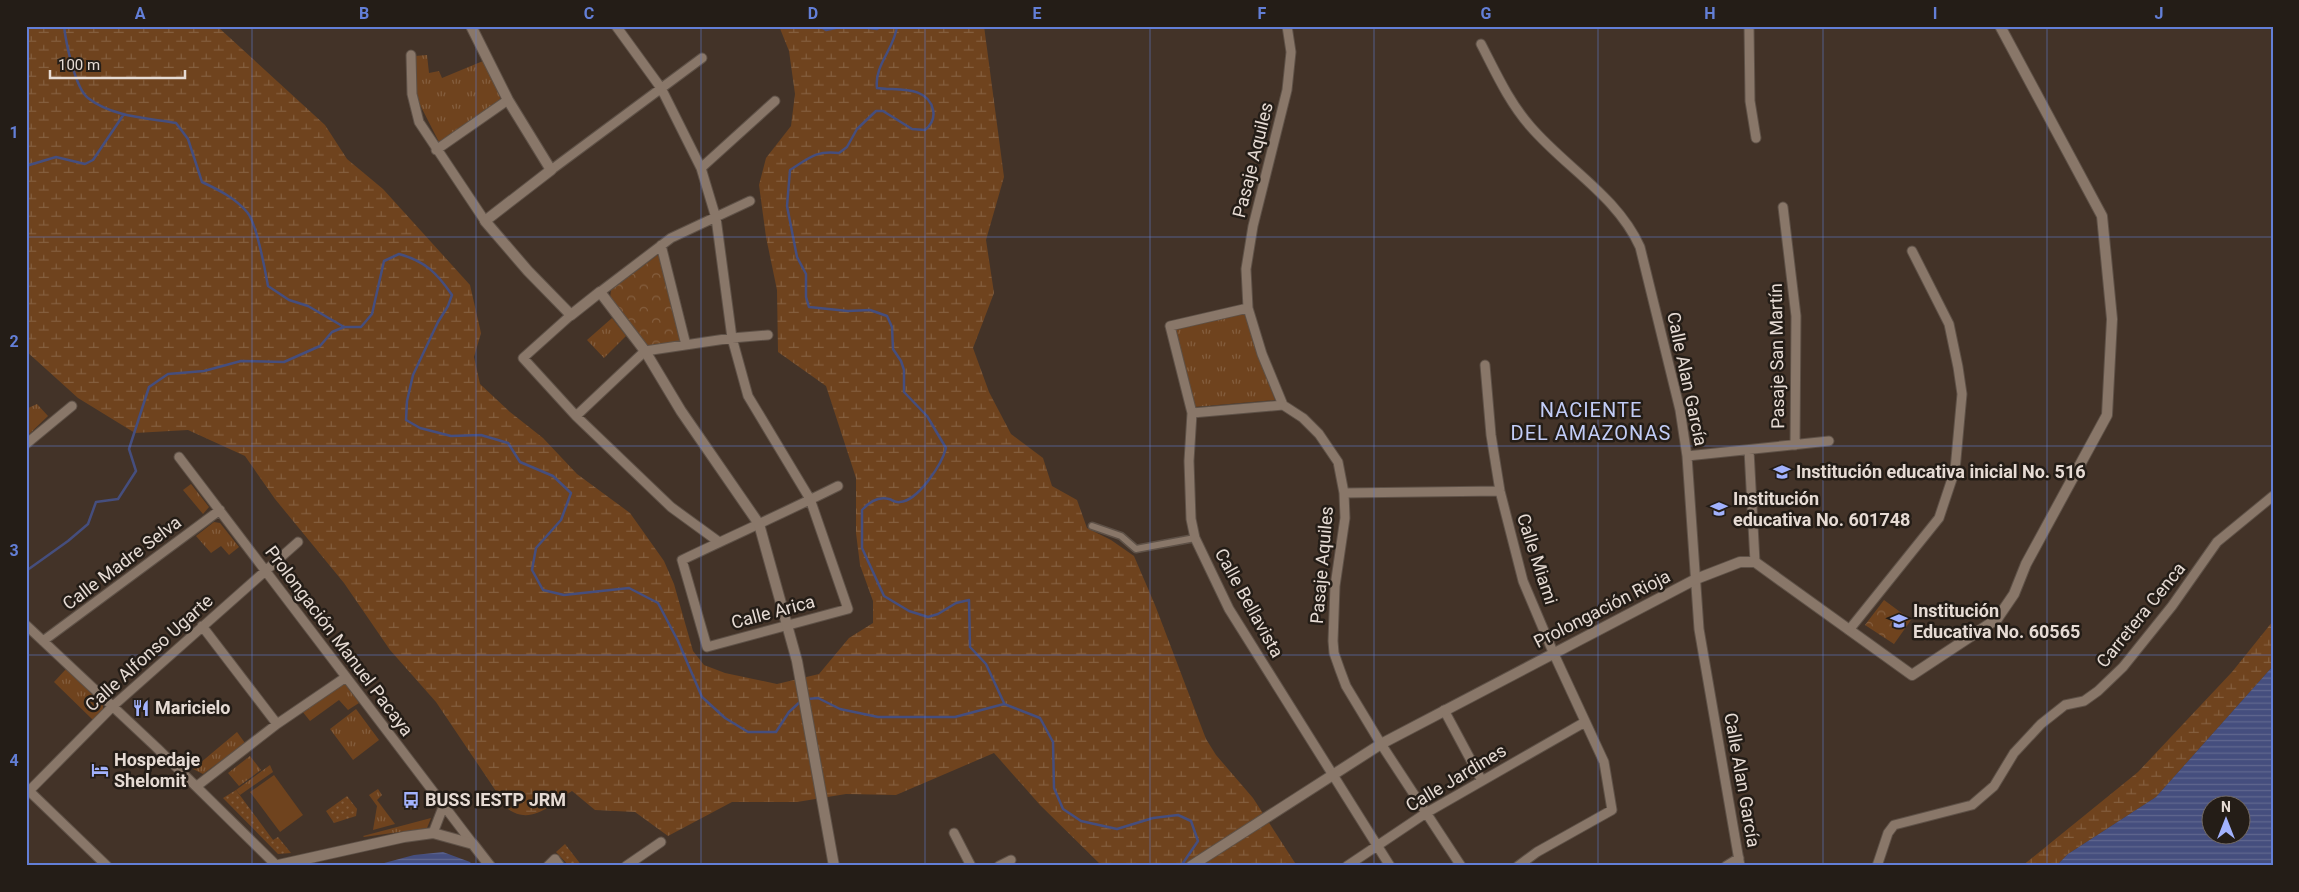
<svg xmlns="http://www.w3.org/2000/svg" width="2299" height="892" viewBox="0 0 2299 892" font-family="Roboto,sans-serif">
	<style>
		.grass { fill: url(#grass-tufts) }
		.wetland { fill: url(#wetland-marsh) }
		.park { fill: url(#park-crowns) }
		.garden { fill: url(#garden-dots) }
		.pitch { fill: #6f431e }
		.water { fill: url(#water-rules); fill-rule: evenodd }
		.lines { fill: none; stroke-linecap: round; stroke-linejoin: round }
		.stream { stroke: #454e7e; stroke-width: 2.5 }
		.pedestrian-casing { stroke: #5e5147; stroke-width: 9 }
		.minor-casing { stroke: #5e5147; stroke-width: 11 }
		.tertiary-casing { stroke: #5e5147; stroke-width: 12 }
		.pedestrian { stroke: #897769; stroke-width: 6 }
		.minor { stroke: #897769; stroke-width: 9 }
		.tertiary { stroke: #897769; stroke-width: 10 }
		.grid { fill: none; stroke: #637fd7; stroke-width: 1; stroke-opacity: 0.55 }
		.labels { text-anchor: middle; stroke-width: 5; stroke-linejoin: round; paint-order: stroke }
		.street-label { font-size: 18px; fill: #e6dbd4; stroke: #241d17 }
		.poi-label { font-size: 18px; font-weight: bold; fill: #e6dbd4; stroke: #241d17; text-anchor: start }
		.quarter-label { font-size: 20px; letter-spacing: 1px; fill: #c2cdf7; stroke: #241d17 }
		.neatline { fill: none; stroke: #637fd7; stroke-width: 2 }
		.grid-label { font-size: 16px; text-anchor: middle; font-weight: bold; fill: #637fd7 }
	</style>
	<defs>
		<pattern id="grass-tufts" width="24" height="20" patternUnits="userSpaceOnUse" patternTransform="scale(1.25)"><rect width="24" height="20" fill="#6f431e"/><path d="M3 7l-1-3M5 7V3M7 7l1-3M15 17l-1-3M17 17v-4M19 17l1-3" fill="none" stroke="#845e3e"/></pattern>
		<pattern id="wetland-marsh" width="20" height="14" patternUnits="userSpaceOnUse" patternTransform="scale(1.25)"><rect width="20" height="14" fill="#6f431e"/><path d="M1 5h8M5 5V1M11 12h8M15 12V8" fill="none" stroke="#845e3e"/></pattern>
		<pattern id="park-crowns" width="20" height="18" patternUnits="userSpaceOnUse" patternTransform="scale(1.25)"><rect width="20" height="18" fill="#6f431e"/><path d="M2 6a3 3 0 1 1 6 0M12 15a3 3 0 1 1 6 0" fill="none" stroke="#845e3e"/></pattern>
		<pattern id="garden-dots" width="8" height="8" patternUnits="userSpaceOnUse" patternTransform="scale(1.25)"><rect width="8" height="8" fill="#6f431e"/><path d="M2 2h.1M6 6h.1" fill="none" stroke="#845e3e" stroke-width="1.8" stroke-linecap="round"/></pattern>
		<pattern id="water-rules" width="6" height="5" patternUnits="userSpaceOnUse" patternTransform="scale(1.25)"><rect width="6" height="5" fill="#454e7e"/><path d="M0 2.5h6" fill="none" stroke="#60678f"/></pattern>
	</defs>
	<rect width="100%" height="100%" fill="#433328"/>
	<path class="grass" d="M427,55L429,73L439,71L442,78L483,61L501,95L500,100L440,144L416,97L415,56Z
		M1244,313L1275,400L1194,407L1174,329Z
		M612,318L626,336L604,358L587,340Z
		M37,404L48,416L26,437V409Z
		M191,484L209,507L203,514L183,490Z
		M214,522L220,523L239,547L229,555L221,546L211,553L196,536Z
		M66,669L103,705V710L93,720L54,682Z
		M341,684L346,685L359,703L348,710L339,700L310,721L302,711Z
		M356,709L379,740L353,760L330,729Z
		M237,732L245,743L203,774L193,769Z
		M250,756L261,770L239,786L228,773Z
		M270,765L273,772L240,795L236,790Z
		M378,789L382,795L377,800L395,824L373,830L377,806L369,795Z
		M431,818L427,828L364,837L363,836Z"/>
	<path class="wetland" d="M26,26L218,27L325,125L347,159L383,189L470,285L481,333L474,357L480,384L510,412L543,438L577,474L630,513L664,561L674,584L693,651L704,665L725,673L777,684L819,674L849,638L873,623V601L860,565L856,533V478L826,386L778,352L777,290L766,237L759,185L766,158L791,126L795,94L789,51L779,26H984L1004,177L986,240L994,293L973,348L989,392L1011,434L1043,458L1052,486L1077,500L1087,528L1111,540L1134,556L1155,605L1206,739L1216,755L1253,798L1297,866H1102L1040,805L994,753L896,795L846,794L797,802H732L668,836L635,812L595,810L572,791C552,804 531,826 508,809L436,702L390,650L344,583L275,499L245,456L188,430L135,433L78,398L26,351Z
		M2273,621V666L2156,797L2068,854L2056,866H2022L2138,772L2232,672Z"/>
	<path class="park" d="M659,254L681,341L649,347L610,298L611,290Z
		M1884,600L1911,620L1894,644L1865,625Z"/>
	<path class="garden" d="M236,790L273,840L278,837L291,853L278,854L223,798Z
		M347,796L357,809L356,816L334,823L326,811Z
		M565,844L582,866H569L556,852Z"/>
	<path class="pitch" d="M274,775L303,815L280,832L250,792Z"/>
	<path class="water" d="M2273,666V866H2056L2068,854L2156,797ZM2212,804H2242V834H2212Z
		M443,852L470,862L473,866H373L414,855Z"/>
	<g class="lines">
		<path class="stream" d="M64,26C66,43 75,88 88,98C112,117 148,118 176,123L188,139L202,182C219,190 235,198 247,212C257,223 265,270 268,286L289,300L308,306L344,327H361L372,314L384,261L399,254C425,261 437,273 452,295L448,306L438,322L413,375L407,401L406,420L420,428L451,436L481,435L508,443L520,462L553,476L571,493L561,520L536,548L532,570L543,590L564,595L629,588L658,603L678,641L702,697L725,718L748,732H776L789,712L802,700
			M819,26L826,30L845,26
			M853,26L877,29L882,26
			M897,26C895,48 874,65 877,88C897,91 928,85 933,110C935,119 931,125 925,130L912,129L883,111H876L857,129L847,147L839,153C816,150 809,158 790,170L787,206L797,257L806,274V297L809,307L848,311L870,310L887,316L892,327L893,349L901,361L904,370V392L927,416L946,448C942,464 918,501 900,502C895,503 893,500 889,499C878,496 869,502 862,510V548L884,596L909,611L928,617L938,614L956,603L969,600L970,647L986,664L1004,703
			M26,166L56,157L85,164L93,160L124,114
			M26,571L68,541L88,524L96,502L118,499L136,471L129,449L149,387L168,374L204,371L241,361L284,362L320,346L332,332L344,327
			M807,699L818,698L840,709L878,717H955L1004,704L1040,718L1053,742L1054,788L1063,809L1081,821L1117,829L1153,818L1178,815L1191,821L1198,841L1181,866"/>
		<g class="pedestrian-casing">
			<path id="pedestrian" d="M1092,526L1121,536L1136,549L1195,538"/>
		</g>
		<g class="minor-casing">
			<path id="minor" d="M616,26L661,88L701,168L716,218L732,338L748,396L810,499L848,609L707,647L682,560C734,535 786,512 838,486
				M1287,26L1291,52L1287,90L1253,226L1246,269L1248,308L1262,354L1283,405L1303,418L1319,434L1338,462L1344,493L1345,518L1335,586L1333,641L1334,653L1340,670L1346,686L1381,744L1461,866
				M1749,26L1750,101L1756,138
				M1481,44C1496,73 1509,102 1530,126C1566,168 1617,196 1640,247L1680,410L1687,456L1699,629L1740,866
				M411,55L412,94L419,122L485,221
				M436,150L508,100
				M701,168L775,101
				M551,170L702,58
				M1783,207L1796,316L1795,445
				M661,245L686,345
				M600,292L671,238L750,201
				M1248,308L1170,326L1192,413L1189,461L1191,519L1195,538L1229,609L1390,866
				M571,315L523,358L576,416L671,507L719,542
				M1485,365L1491,435L1500,491L1523,581L1553,652L1604,762L1612,810L1537,852L1518,866
				M1192,413L1283,405
				M576,416L645,351L732,338L768,335
				M26,444L72,406
				M1749,450L1755,562
				M1687,456L1829,441
				M179,457L473,844
				M1344,493L1500,491
				M26,625L157,748L276,865
				M202,626L277,724
				M1849,630L1939,518L1955,470L1962,394L1958,367L1949,324L1912,251
				M43,641L220,510
				M1444,710L1482,781
				M197,786L277,724L346,677
				M26,788L107,866
				M26,794L113,706L298,542
				M433,833L443,807
				M954,833L971,866
				M548,866L555,859L560,866
				M626,866L661,842
				M999,866L1011,860
				M1347,866L1426,813L1585,722
				M1726,866L1739,858
				M1877,866L1888,833L1894,825L1972,805L1994,786L2014,753L2041,724L2065,705L2084,701L2098,691L2123,667L2172,606L2217,542L2273,496"/>
		</g>
		<g class="tertiary-casing">
			<path id="tertiary" d="M471,26L508,100L551,170L485,221L528,271L571,315L600,292L645,351L681,411L759,524L797,661L834,866
				M274,866L404,837L433,833L473,844L490,866
				M1191,866L1381,744L1696,579L1740,562H1755L1912,675L1997,619L2014,594L2026,564L2107,415L2112,319L2102,216L2000,26"/>
		</g>
		<use href="#pedestrian" class="pedestrian"/>
		<use href="#minor" class="minor"/>
		<use href="#tertiary" class="tertiary"/>
	</g>
	<path class="grid" d="M252,26V866M476,26V866M701,26V866M925,26V866M1150,26V866M1374,26V866M1598,26V866M1823,26V866M2047,26V866M26,237H2273M26,446H2273M26,655H2273"/>
	<defs>
		<g id="school-bare" transform="scale(1.35)"><path d="M0-5L7-2L0 1L-7-2ZM-4 1L0 2.5L4 1V4Q0 6-4 4Z" fill="#a2b2fd" stroke="#241d17" stroke-width="2.5" paint-order="stroke"/></g>
		<g id="restaurant-bare" transform="scale(1.35)"><path d="M-5-6h1v4h1v-4h1v4h1v-4h1v5L-1.5 .5V6h-2V.5L-5-1ZM5-6V6H3V1.5H1.5Q1.5-4 5-6Z" fill="#a2b2fd" stroke="#241d17" stroke-width="2.5" paint-order="stroke"/></g>
		<g id="hotel-bare" transform="scale(1.35)"><path d="M-6-4.5h1.5V1H6V5H4.5V3h-9V5H-6ZM-4 0a1.8 1.8 0 1 1 3.6 0ZM.5 0V-2.5h3Q6-2.5 6 0Z" fill="#a2b2fd" stroke="#241d17" stroke-width="2.5" paint-order="stroke"/></g>
		<g id="bus-bare" transform="scale(1.35)"><path d="M-5-6H5V4H4V6H2V4H-2V6H-4V4H-5ZM-3.5-4V0h7V-4ZM-3.5 1.2v1.5H-2V1.2ZM2 1.2v1.5H3.5V1.2Z" fill="#a2b2fd" stroke="#241d17" stroke-width="2.5" paint-order="stroke"/></g>
	</defs>
	<g fill-rule="evenodd">
		<use href="#school-bare" x="1782" y="472"/>
		<use href="#school-bare" x="1719" y="509"/>
		<use href="#school-bare" x="1899" y="621"/>
		<use href="#restaurant-bare" x="141" y="708"/>
		<use href="#hotel-bare" x="100" y="770"/>
		<use href="#bus-bare" x="411" y="800"/>
	</g>
	<g class="labels">
		<g class="street-label">
			<text transform="translate(1253 160) rotate(-76)" y="6">Pasaje Aquiles</text>
			<text transform="translate(1777 356) rotate(-91)" y="6">Pasaje San Martín</text>
			<text transform="translate(1687 379) rotate(78)" y="6">Calle Alan García</text>
			<text transform="translate(1537 559) rotate(72)" y="6">Calle Miami</text>
			<text transform="translate(122 563) rotate(-37)" y="6">Calle Madre Selva</text>
			<text transform="translate(1322 565) rotate(-85)" y="6">Pasaje Aquiles</text>
			<text transform="translate(1249 603) rotate(61)" y="6">Calle Bellavista</text>
			<text transform="translate(1602 609) rotate(-27)" y="6">Prolongación Rioja</text>
			<text transform="translate(773 612) rotate(-15)" y="6">Calle Arica</text>
			<text transform="translate(2141 615) rotate(-51)" y="6">Carretera Cenca</text>
			<text transform="translate(339 641) rotate(53)" y="6">Prolongación Manuel Pacaya</text>
			<text transform="translate(149 653) rotate(-42)" y="6">Calle Alfonso Ugarte</text>
			<text transform="translate(1456 778) rotate(-31)" y="6">Calle Jardines</text>
			<text transform="translate(1742 780) rotate(80)" y="6">Calle Alan García</text>
		</g>
		<g class="poi-label">
			<text x="1796" y="478">Institución educativa inicial No. 516</text>
			<text x="1733" y="505">Institución<tspan x="1733" dy="21">educativa No. 601748</tspan></text>
			<text x="1913" y="617">Institución<tspan x="1913" dy="21">Educativa No. 60565</tspan></text>
			<text x="155" y="714">Maricielo</text>
			<text x="114" y="766">Hospedaje<tspan x="114" dy="21">Shelomit</tspan></text>
			<text x="425" y="806">BUSS IESTP JRM</text>
		</g>
		<g class="quarter-label">
			<text x="1591" y="417">NACIENTE<tspan x="1591" dy="23">DEL AMAZONAS</tspan></text>
		</g>
	</g>
	<rect width="2299" height="892" fill="none" stroke="#241d17" stroke-width="55"/>
	<g transform="translate(2226 820)"><circle r="24" fill="#241d17" stroke="#726963"/>
	<path d="M0-4L9 19L0 12L-9 19Z" fill="#a2b2fd"/>
	<text y="-8" font-size="14" font-weight="bold" text-anchor="middle" fill="#e6dbd4">N</text>
	</g>
	<path d="M50 70v8h135v-8" fill="none" stroke="#e6dbd4" stroke-width="2.5"/>
	<text x="58" y="70" font-size="15" fill="#e6dbd4" stroke="#241d17" stroke-width="4" paint-order="stroke">100 m</text>
	<rect x="28" y="28" width="2244" height="836" class="neatline"/>
	<g class="grid-label">
		<text x="140" y="19">A</text>
		<text x="364" y="19">B</text>
		<text x="589" y="19">C</text>
		<text x="813" y="19">D</text>
		<text x="1037" y="19">E</text>
		<text x="1262" y="19">F</text>
		<text x="1486" y="19">G</text>
		<text x="1710" y="19">H</text>
		<text x="1935" y="19">I</text>
		<text x="2159" y="19">J</text>
		<text x="14" y="138">1</text>
		<text x="14" y="347">2</text>
		<text x="14" y="556">3</text>
		<text x="14" y="766">4</text>
	</g>
</svg>
